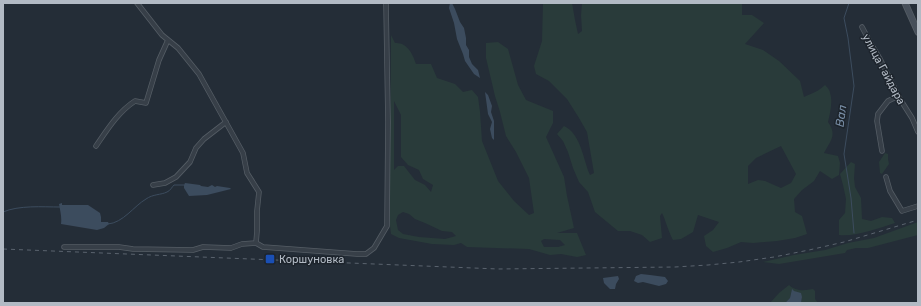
<svg xmlns="http://www.w3.org/2000/svg" width="921" height="306" viewBox="0 0 921 306" font-family="Rubik,sans-serif">
	<style>
		.green { fill: #293b3a; fill-rule: evenodd }
		.water { fill: #3c4c5e }
		.lines { fill: none; stroke-linecap: round; stroke-linejoin: round }
		.stream { stroke: #3c4c5e; stroke-width: 1 }
		.street-casing { stroke: #555d65; stroke-width: 5.5 }
		.secondary-casing { stroke: #555d65; stroke-width: 7 }
		.street { stroke: #373f48; stroke-width: 4 }
		.secondary { stroke: #464f5a; stroke-width: 5.5 }
		.rail { stroke: #5a636e; stroke-width: 1; stroke-dasharray: 4 4; stroke-linecap: butt }
		.transit-dot { fill: #1a4fb4; stroke: #1d242c; stroke-width: 1.5 }
		.labels { text-anchor: middle; stroke-width: 3; stroke-linejoin: round; paint-order: stroke }
		.street-label { font-size: 11px; fill: #b2bac4; stroke: #1d242c }
		.poi-label { font-size: 11px; fill: #b2bac4; stroke: #1d242c; text-anchor: start }
		.water-label { font-size: 12px; font-style: italic; fill: #778ca3; stroke: #1d242c }
	</style>
	<rect width="100%" height="100%" fill="#242d37"/>
	<path class="green" d="M543,3H572L575,20L578,34L582,31L581,15L582,3H742V15H752L764,23L745,44L763,50L779,61L800,81L804,97C813,93 819,91 825,85C827,87 830,90 830,93C833,102 830,113 828,122C837,135 831,140 824,153L838,156L840,163L839,175L832,179L820,171L814,181L802,190L794,199L795,212L802,216L807,234L795,238L777,241L753,243L741,242L727,248L713,252L706,246L704,236L713,230L719,222L698,215L693,232L681,239L673,240C668,231 666,221 662,213L660,216L662,238L650,242L642,235L630,231H618L595,212L588,192L579,182L573,168L568,152L563,141L557,134L564,126C581,134 583,159 590,175L594,173L587,132L579,118L567,99L549,81L536,74L534,66L542,41ZM781,146L796,174L791,183L781,188L765,181L758,180L748,184V166L756,158Z
		M391,35L395,43C407,42 413,54 416,64H431L437,78L455,84L463,92L472,90L478,97L480,112L482,141L498,181L514,201L529,215L534,213L529,178L516,152L506,136L500,112L495,96L486,58V43L498,42L508,49L518,85L526,100L553,111V123L546,137L564,177L567,196L574,228L557,233H577L586,255L577,257L561,254L550,255L529,249L467,247L461,243L454,245L432,244L399,238L391,234L390,225V176ZM394,101L401,115V157L408,165L419,170L423,179L433,185L431,192L425,185L415,180L404,166H398L394,170ZM403,212L409,214L415,219L425,223L442,231L452,232L456,236L445,239L419,237L403,234L398,230L396,220L398,215ZM544,239L560,240L565,245L558,247H544L541,241Z
		M885,153L888,154V159L889,164L882,174L880,173L879,162Z
		M851,162L855,164L854,178L855,187L861,198L862,219L871,221L882,217L892,218L895,223C880,228 855,237 839,235V220L845,213L846,199L843,185L840,174Z
		M918,222V235L868,248H856L847,250L845,253L779,264L763,262L794,255L825,250L848,243L874,238Z
		M789,285C795,291 804,291 813,289L815,291V299L818,303H801L802,297L792,290L790,298L785,303H770L779,293Z"/>
	<path class="water" d="M450,3H452L455,9L460,22L464,28L466,38V45L469,50V57L472,64L478,70L480,78L474,74L465,61L463,54L457,39L454,23L449,8Z
		M485,92L488,95L492,106L491,112L494,121V140L492,138L490,129L492,122L488,114Z
		M185,183L200,185L201,186L208,187L212,185L215,187L217,186L230,188L231,189L207,195L189,196L184,188V185Z
		M62,203V205H88L100,213L101,217V222H108L109,224L104,228L97,230L61,224C62,217 60,210 59,204Z
		M641,274L650,275L665,277L668,281L666,284L659,286L643,282L638,283L634,281L636,276Z
		M618,276L619,279L616,284L615,289H610L604,283L603,278Z
		M792,289L794,291L801,293L802,297L801,303H785L790,298Z"/>
	<g class="lines">
		<path class="stream" d="M849,3L844,18L848,38L854,86L844,154L851,198L854,233
			M3,212C19,205 42,207 60,207
			M108,224C123,223 134,206 146,199C153,194 161,195 167,192C170,191 172,187 174,185H184"/>
		<g class="street-casing">
			<path id="street" d="M137,3L162,35L178,48L199,74L243,153L247,173L259,192L257,211V231L256,243
				M862,27L871,44L880,59L900,99L912,118L918,132
				M96,146C107,130 118,112 135,101L146,103L159,60L168,40
				M882,151L877,121L878,114L888,101L894,98L900,99
				M886,177L890,191L902,211L918,206
				M153,185L165,183L176,177L190,162L196,148L204,139L226,122
				M64,247H119L133,249L193,250L203,247L231,248L242,244L256,243L263,247L357,254H366L374,248L387,226L388,122L386,3"/>
		</g>
		<g class="secondary-casing">
			<path id="secondary" d="M905,3L918,32"/>
		</g>
		<use href="#street" class="street"/>
		<use href="#secondary" class="secondary"/>
		<path class="rail" d="M3,249L498,269L675,267L708,265L739,262L774,257L809,250L844,242L918,220"/>
	</g>
	<rect class="transit-dot" x="265" y="254" width="10" height="10" rx="2"/>
	<g class="labels">
		<g class="street-label">
			<text transform="translate(884 69) rotate(62)" y="4">улица Гайдара</text>
		</g>
		<g class="poi-label">
			<text x="279" y="263">Коршуновка</text>
		</g>
		<g class="water-label">
			<text transform="translate(841 116) rotate(-82)" y="4">Вал</text>
		</g>
	</g>
	<rect width="921" height="306" fill="none" stroke="#b2bac4" stroke-width="8"/>
</svg>
